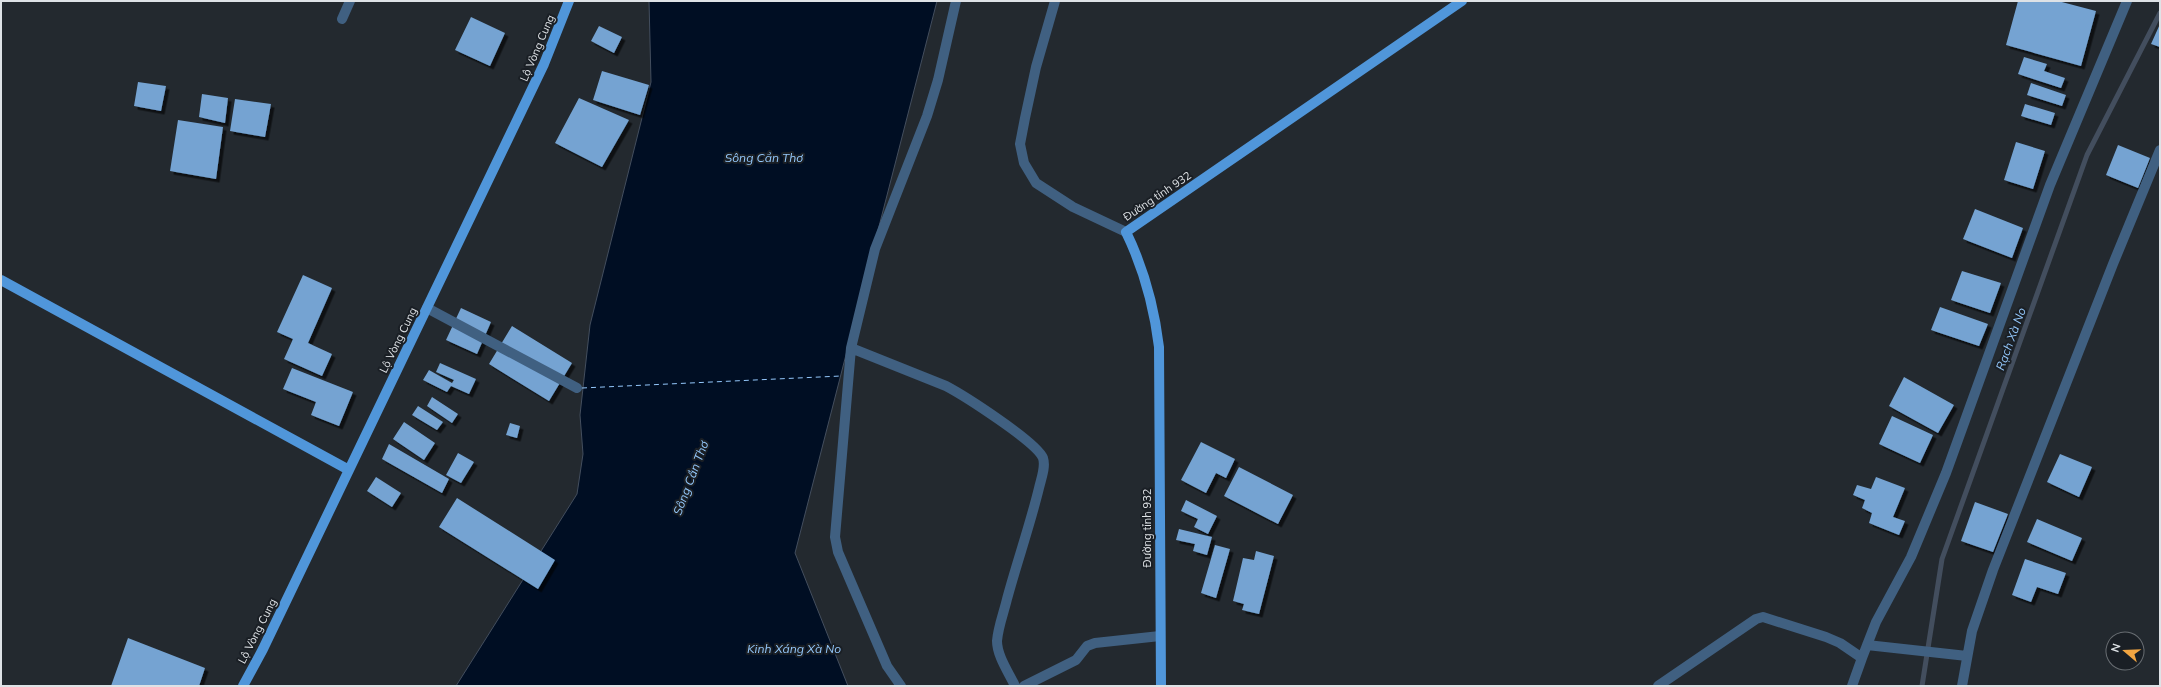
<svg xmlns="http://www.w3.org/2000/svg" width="2161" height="687" viewBox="0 0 2161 687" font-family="Mulish,sans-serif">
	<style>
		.water { fill: #000e23; stroke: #434e5e }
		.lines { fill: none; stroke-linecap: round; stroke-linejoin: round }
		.stream { stroke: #434e5e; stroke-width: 5 }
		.ferry { stroke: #94c8fc; stroke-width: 1; stroke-dasharray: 5 4; stroke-linecap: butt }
		.building { fill: #74a3d2; filter: url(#shadow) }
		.minor { stroke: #406081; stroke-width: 10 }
		.major { stroke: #5096da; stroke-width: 10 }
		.labels { text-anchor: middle; stroke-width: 4; stroke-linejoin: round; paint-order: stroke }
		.street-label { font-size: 11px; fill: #dee2e6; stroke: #1a1f25 }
		.water-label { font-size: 12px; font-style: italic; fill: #94c8fc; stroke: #1a1f25 }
	</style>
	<defs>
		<filter id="shadow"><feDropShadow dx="3.5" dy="3.5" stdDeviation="0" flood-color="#0009"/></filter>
	</defs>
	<rect width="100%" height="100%" fill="#23292f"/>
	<path class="water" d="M649,1H937L795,553L848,686H456L577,494L583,454L580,415L590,325L651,82Z"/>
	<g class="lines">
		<path class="stream" d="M1922,686L1942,559L2087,155L2160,13"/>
		<path class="ferry" d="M582,388L841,376"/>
	</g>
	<path class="building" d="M2018,1H2058L2096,11L2081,66L2006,45Z
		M471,17L505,33L490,66L455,50Z
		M2160,24V47L2151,44Z
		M599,26L622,37L614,53L591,41Z
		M2024,57L2047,64L2044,71L2065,78L2061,88L2018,74Z
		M602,71L649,85L640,115L593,100Z
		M138,82L166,86L161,111L134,106Z
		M2031,83L2066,95L2062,106L2027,95Z
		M202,94L228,98L225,123L199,117Z
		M579,98L629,120L602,167L555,143Z
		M235,99L271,104L265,137L230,131Z
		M2025,104L2055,113L2051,125L2021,116Z
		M178,120L223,127L216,179L170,171Z
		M2016,142L2045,151L2033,189L2004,180Z
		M2118,145L2150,158L2138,188L2106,175Z
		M1975,209L2023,228L2012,258L1963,239Z
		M1962,271L2001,283L1990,313L1951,300Z
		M303,275L332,288L308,343L332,354L322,376L284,359L293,339L277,332Z
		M1940,307L1988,324L1979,346L1931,330Z
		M461,308L491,322L477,354L446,340Z
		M512,326L572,363L549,401L489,364Z
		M440,363L476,379L469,394L451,386L447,392L423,380L429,370L452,383L454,380L436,372Z
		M292,368L353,392L339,426L311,415L316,402L283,389Z
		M1904,377L1954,405L1938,433L1889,406Z
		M432,397L458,414L452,423L427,406Z
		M418,406L443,422L437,430L412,415Z
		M1892,416L1933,435L1920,463L1879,444Z
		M404,422L435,443L424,460L393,439Z
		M510,423L520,426L517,438L506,435Z
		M1201,442L1235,459L1226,478L1216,473L1206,493L1181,480Z
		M389,444L449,479L442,493L382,459Z
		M458,453L474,462L461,483L446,475Z
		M2060,454L2092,467L2079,497L2047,482Z
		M1239,467L1293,495L1278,524L1224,496Z
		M376,477L401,493L392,507L367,491Z
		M1876,477L1905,488L1893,517L1905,521L1899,535L1869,523L1872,513L1862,508L1865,500L1853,495L1857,485L1871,489Z
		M457,498L555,560L538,589L439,527Z
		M1186,500L1217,516L1208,534L1194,527L1198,519L1181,511Z
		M1975,502L2008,514L1993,552L1961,541Z
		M2037,519L2082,538L2072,561L2027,542Z
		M1179,529L1212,537L1207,555L1193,551L1195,544L1176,540Z
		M1215,545L1230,549L1216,598L1201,593Z
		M1256,551L1274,556L1259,614L1242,610L1244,604L1233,601L1243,558L1254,560Z
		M2025,559L2066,573L2058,594L2037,587L2031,602L2012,595Z
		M128,638L205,668L199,686H111Z"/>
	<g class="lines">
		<path class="minor" d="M1055,1L1036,67L1025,118L1020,144L1024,163L1036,183L1073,207L1126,232
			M342,19L350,1
			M427,308L577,388
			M851,348L946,386C963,395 1037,442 1043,458C1046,467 1041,479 1039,488C1030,525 1017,562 1007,599C1004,612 998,627 997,641C997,656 1009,673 1015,686
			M1867,645L1967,656
			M1862,658L1876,622L1911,557L1946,473L2050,185L2127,1
			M901,686L887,666L838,552L835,537L851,348L875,249L927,116L938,80L956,1
			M1024,686L1076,660L1087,646L1095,643L1160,636
			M1658,686L1756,619L1763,617L1826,637L1840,643L1862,658L1852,686
			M1962,686L1972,631L1993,570L2113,264L2160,150"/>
		<path class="major" d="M1,280L349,470
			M243,686L263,649L544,64L569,1
			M1161,686L1159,347C1154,306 1144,269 1126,232L1462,1"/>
	</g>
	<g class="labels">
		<g class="street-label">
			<text transform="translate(537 48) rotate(-67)" y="4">Lộ Vòng Cung</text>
			<text transform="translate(1157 196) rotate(-34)" y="4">Đường tỉnh 932</text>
			<text transform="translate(398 340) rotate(-64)" y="4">Lộ Vòng Cung</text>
			<text transform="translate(1147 528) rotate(-90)" y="4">Đường tỉnh 932</text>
			<text transform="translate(257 631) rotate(-63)" y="4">Lộ Vòng Cung</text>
		</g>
		<g class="water-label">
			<text x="764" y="162">Sông Cần Thơ</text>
			<text transform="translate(2011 339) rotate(-70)" y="4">Rạch Xà No</text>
			<text transform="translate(691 478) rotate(-69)" y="4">Sông Cần Thơ</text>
			<text x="794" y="653">Kinh Xáng Xà No</text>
		</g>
	</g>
	<rect width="2161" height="687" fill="none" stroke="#dee2e6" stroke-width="4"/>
	<g transform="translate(2125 651) rotate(289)"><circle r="19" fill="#1a1f25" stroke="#686d72"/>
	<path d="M0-3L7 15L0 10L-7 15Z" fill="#f2a541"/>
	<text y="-6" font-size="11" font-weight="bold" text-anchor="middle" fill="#dee2e6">N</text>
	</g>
</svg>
